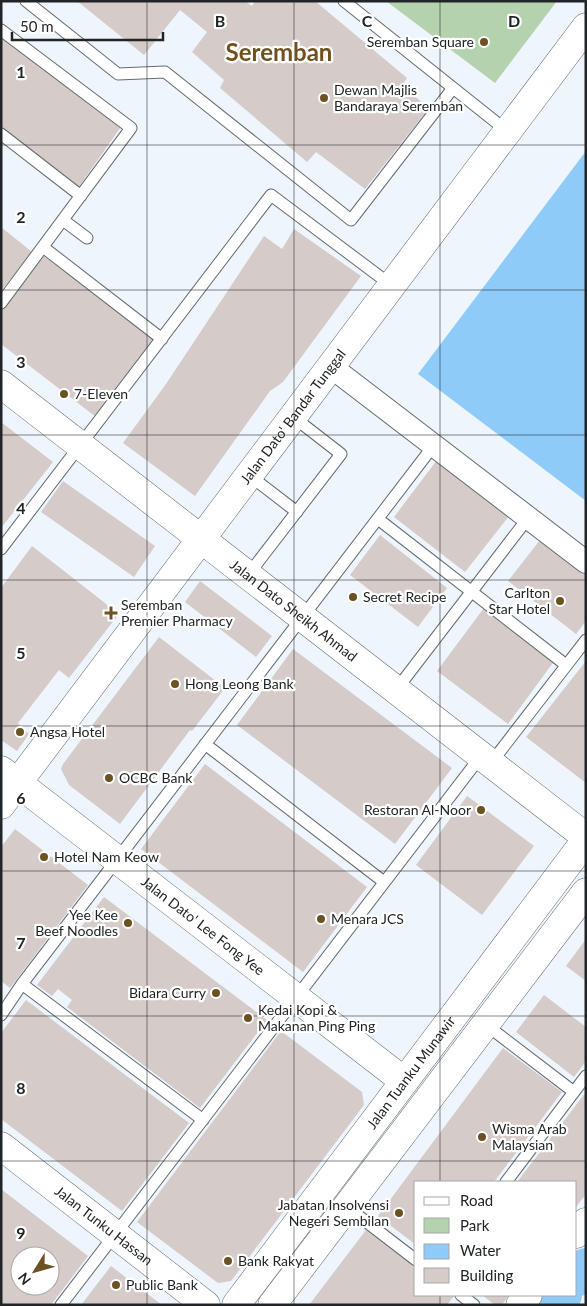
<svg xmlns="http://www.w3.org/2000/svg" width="587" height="1306" viewBox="0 0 587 1306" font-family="Lato,sans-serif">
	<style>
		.green { fill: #b4d2ae }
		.water { fill: #8ecbf8 }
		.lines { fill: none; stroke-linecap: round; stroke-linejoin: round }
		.river { stroke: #8ecbf8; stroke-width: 36 }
		.building { fill: #d5cbc8; fill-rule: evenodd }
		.lane-casing { stroke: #656b71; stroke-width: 13 }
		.street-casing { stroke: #656b71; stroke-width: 24 }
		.secondary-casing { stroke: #656b71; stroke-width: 29 }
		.highway-casing { stroke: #656b71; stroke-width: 29 }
		.lane { stroke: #fff; stroke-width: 11 }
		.street { stroke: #fff; stroke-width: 22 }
		.secondary { stroke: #fff; stroke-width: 28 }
		.highway { stroke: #fff; stroke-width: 28 }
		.grid { fill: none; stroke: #222527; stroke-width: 1; stroke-opacity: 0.55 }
		.poi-dot { fill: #6c5123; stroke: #fff; stroke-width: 2 }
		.labels { text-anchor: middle; stroke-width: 4.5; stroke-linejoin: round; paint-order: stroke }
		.poi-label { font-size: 14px; fill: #222527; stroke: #fff; text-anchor: start }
		.street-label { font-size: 14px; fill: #222527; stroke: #fff }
		.town-label { font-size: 24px; font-weight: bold; fill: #70511c; stroke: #fff }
		.grid-label { font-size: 16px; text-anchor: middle; font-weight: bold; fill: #222527; stroke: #fff; stroke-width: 4.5; stroke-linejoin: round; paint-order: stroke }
	</style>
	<rect width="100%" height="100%" fill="#eef5fc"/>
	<path class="green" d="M386,1H557L495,83Z"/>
	<path class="water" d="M586,151V501L418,374Z"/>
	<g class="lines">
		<path class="river" d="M576,1279L586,1266
			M556,1305L564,1295"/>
	</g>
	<path class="building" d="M77,1H245L252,6L255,1H315L407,78L402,86L429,108L365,189L316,152L307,162L220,88L224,80L192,52L207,32L180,10L144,55Z
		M1,34L123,124L78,188L1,129Z
		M1,227L32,252L1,291Z
		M294,229L361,276L283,382L270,391L195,496L123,443L166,384L264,236L282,249Z
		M42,255L156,338L96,417L1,344V310Z
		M1,422L53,462L1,528Z
		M437,460L509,516L465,572L394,517Z
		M63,481L155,546L134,577L41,512Z
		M380,535L447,588L418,627L350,575Z
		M540,540L586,575V621L576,634L508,581Z
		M32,546L119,614L69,678L59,670L18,723L29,734L17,751L1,740V588Z
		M200,581L272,636L256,657L185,602Z
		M484,608L555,660L508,724L437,671Z
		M159,637L225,688L192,731L190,730L120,824L69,785L61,769L63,764Z
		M293,649L452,768L395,844L237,725Z
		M586,661V783L526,737Z
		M205,764L367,887L303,972L141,849Z
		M467,796L534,846L482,915L416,865Z
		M15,829L88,885L10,988L1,981V847Z
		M104,897L267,1020L200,1108L67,1007L72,1000L58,989L52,996L37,985Z
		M586,939V981L566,966Z
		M544,995L586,1027V1061L574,1077L516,1032Z
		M26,1000L189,1123L122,1211L1,1119V1033Z
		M281,1031L362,1092L364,1105L231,1281L218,1283L137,1222Z
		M503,1048L562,1092L494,1182H416V1245L378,1216Z
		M586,1092V1194L576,1207V1182H517Z
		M1,1189L88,1256L51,1305H1ZM20,1256H50V1286H20Z
		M366,1230L416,1268V1295H452L454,1296L447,1305H309Z
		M111,1266L162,1305H81Z
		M482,1295H509L502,1305H495Z"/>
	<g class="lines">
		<g class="lane-casing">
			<path id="lane" d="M26,1L118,74L165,72L351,220L453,88
				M344,1L507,131
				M1,30L131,128L1,303
				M1,134L81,196
				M63,220L87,238
				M43,247L162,339
				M249,475L297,512
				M378,519L566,665
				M1,549L271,195L391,285
				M248,575L341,454L292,416
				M396,690L528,518
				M205,744L384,882
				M491,763L586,640
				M22,984L203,1120
				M1,1015L22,984L434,445
				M485,1024L574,1092
				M506,1182L586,1076
				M347,1207L416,1260
				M461,1295L474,1305
				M61,1305L481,756"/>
		</g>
		<g class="street-casing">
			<path id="street" d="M330,366L586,562"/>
		</g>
		<g class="secondary-casing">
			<g id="secondary">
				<path id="s1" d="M1,384L586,837"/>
				<path id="s2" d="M1,770L404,1081"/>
				<path id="s3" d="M1,1146L206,1305"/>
				<path d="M576,1234L586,1222"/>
				<path id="s4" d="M236,1305L586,840"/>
				<path d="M272,1305L586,892"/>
				<path d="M520,1305L528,1295"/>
			</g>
		</g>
		<g class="highway-casing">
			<g id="highway">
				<path id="s5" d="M1,805L586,27"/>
			</g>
		</g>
		<use href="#lane" class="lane"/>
		<use href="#street" class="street"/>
		<use href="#secondary" class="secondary"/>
		<use href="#highway" class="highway"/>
	</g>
	<path class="grid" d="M147,1V1305M294,1V1305M440,1V1182M1,145H586M1,290H586M1,435H586M1,580H586M1,726H586M1,871H586M1,1016H586M1,1161H586M440,1295V1305"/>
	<g class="poi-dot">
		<circle cx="484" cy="42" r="5"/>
		<circle cx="324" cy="98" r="5"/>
		<circle cx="64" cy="394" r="5"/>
		<circle cx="353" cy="597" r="5"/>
		<circle cx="560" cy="601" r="5"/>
		<path d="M108.5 605.5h5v5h5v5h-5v5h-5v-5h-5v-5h5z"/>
		<circle cx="175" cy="684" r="5"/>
		<circle cx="20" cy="732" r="5"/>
		<circle cx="109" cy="778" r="5"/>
		<circle cx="481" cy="810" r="5"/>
		<circle cx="44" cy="857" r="5"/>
		<circle cx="321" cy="919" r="5"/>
		<circle cx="128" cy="923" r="5"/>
		<circle cx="216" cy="993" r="5"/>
		<circle cx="248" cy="1018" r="5"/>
		<circle cx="482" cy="1137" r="5"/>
		<circle cx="399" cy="1213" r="5"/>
		<circle cx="228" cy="1261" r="5"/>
		<circle cx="116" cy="1285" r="5"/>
	</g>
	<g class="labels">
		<g class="poi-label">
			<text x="474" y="47" text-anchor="end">Seremban Square</text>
			<text x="334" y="95">Dewan Majlis<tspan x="334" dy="16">Bandaraya Seremban</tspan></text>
			<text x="74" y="399">7-Eleven</text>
			<text x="550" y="598" text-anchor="end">Carlton<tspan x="550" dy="16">Star Hotel</tspan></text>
			<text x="363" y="602">Secret Recipe</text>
			<text x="121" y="610">Seremban<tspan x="121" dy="16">Premier Pharmacy</tspan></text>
			<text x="185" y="689">Hong Leong Bank</text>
			<text x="30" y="737">Angsa Hotel</text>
			<text x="119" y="783">OCBC Bank</text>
			<text x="471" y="815" text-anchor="end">Restoran Al-Noor</text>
			<text x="54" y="862">Hotel Nam Keow</text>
			<text x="118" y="920" text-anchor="end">Yee Kee<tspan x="118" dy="16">Beef Noodles</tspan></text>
			<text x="331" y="924">Menara JCS</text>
			<text x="206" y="998" text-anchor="end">Bidara Curry</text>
			<text x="258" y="1015">Kedai Kopi &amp;<tspan x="258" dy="16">Makanan Ping Ping</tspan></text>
			<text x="492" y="1134">Wisma Arab<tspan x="492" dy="16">Malaysian</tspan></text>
			<text x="389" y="1210" text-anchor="end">Jabatan Insolvensi<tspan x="389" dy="16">Negeri Sembilan</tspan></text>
			<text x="238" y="1266">Bank Rakyat</text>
			<text x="126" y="1290">Public Bank</text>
		</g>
		<g class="street-label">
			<text dy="5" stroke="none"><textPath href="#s5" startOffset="486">Jalan Dato' Bandar Tunggal</textPath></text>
			<text dy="5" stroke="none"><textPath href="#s1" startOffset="370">Jalan Dato Sheikh Ahmad</textPath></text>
			<text dy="5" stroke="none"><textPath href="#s2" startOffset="255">Jalan Dato' Lee Fong Yee</textPath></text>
			<text dy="5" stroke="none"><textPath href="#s4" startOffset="291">Jalan Tuanku Munawir</textPath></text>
			<text dy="5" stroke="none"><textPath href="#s3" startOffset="130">Jalan Tunku Hassan</textPath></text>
		</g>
		<g class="town-label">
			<text x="279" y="61">Seremban</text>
		</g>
	</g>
	<g class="grid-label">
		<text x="220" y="27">B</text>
		<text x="367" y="27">C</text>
		<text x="514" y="27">D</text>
		<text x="21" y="78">1</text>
		<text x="21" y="223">2</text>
		<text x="21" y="368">3</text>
		<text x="21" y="514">4</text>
		<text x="21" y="659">5</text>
		<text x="21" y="804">6</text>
		<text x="21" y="949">7</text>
		<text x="21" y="1094">8</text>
		<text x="21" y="1239">9</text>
	</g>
	<rect width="587" height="1306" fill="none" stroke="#222527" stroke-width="5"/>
	<rect x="414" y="1181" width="162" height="115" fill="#ffffff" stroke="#a7a8a9"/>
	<rect x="424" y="1197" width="25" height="8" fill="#ffffff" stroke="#a7a8a9"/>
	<text x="460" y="1206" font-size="15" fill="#222527">Road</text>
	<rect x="424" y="1218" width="25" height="15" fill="#b4d2ae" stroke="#a7a8a9"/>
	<text x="460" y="1231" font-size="15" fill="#222527">Park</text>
	<rect x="424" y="1244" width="25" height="15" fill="#8ecbf8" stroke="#a7a8a9"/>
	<text x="460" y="1256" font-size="15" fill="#222527">Water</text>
	<rect x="424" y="1268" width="25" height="15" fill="#d5cbc8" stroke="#a7a8a9"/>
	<text x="460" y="1281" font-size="15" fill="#222527">Building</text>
	<g transform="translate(35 1271) rotate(233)"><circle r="24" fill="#ffffff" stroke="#a7a8a9"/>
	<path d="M0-4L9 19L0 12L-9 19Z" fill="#6c5123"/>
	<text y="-8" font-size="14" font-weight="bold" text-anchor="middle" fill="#222527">N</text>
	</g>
	<path d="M12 32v8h151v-8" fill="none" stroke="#222527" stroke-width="2.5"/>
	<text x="20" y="32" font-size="15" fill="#222527" stroke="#ffffff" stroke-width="4" paint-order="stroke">50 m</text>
</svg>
